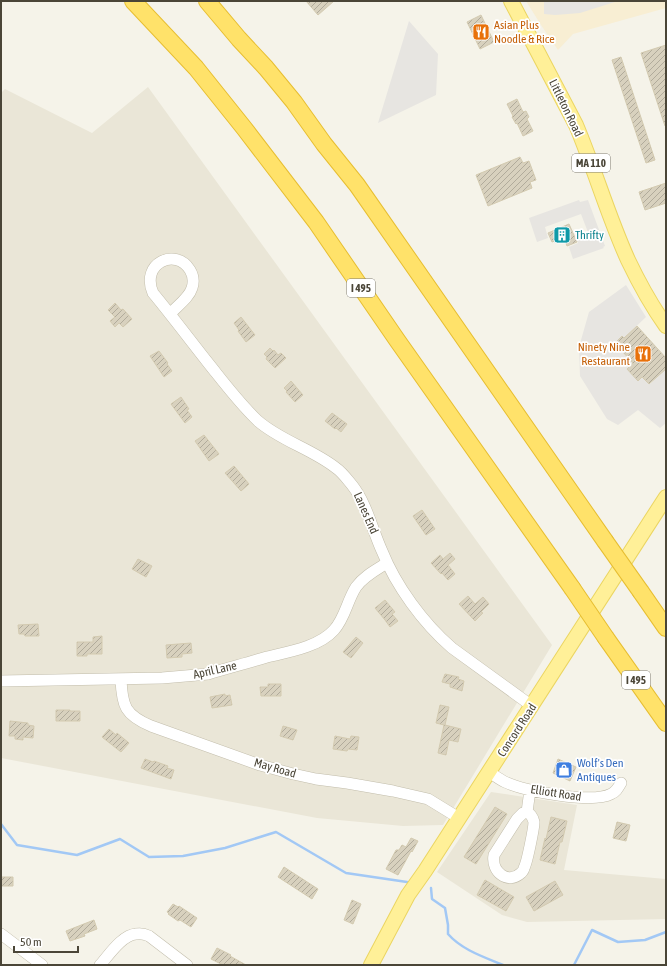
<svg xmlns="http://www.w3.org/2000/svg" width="667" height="966" viewBox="0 0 667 966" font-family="'Asap Condensed',sans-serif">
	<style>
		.residential { fill: #eae6d7 }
		.commercial { fill: #f8eed3 }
		.parking { fill: #e7e5e1 }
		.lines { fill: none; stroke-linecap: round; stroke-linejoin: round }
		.stream { stroke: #a2c8f5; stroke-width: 2.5 }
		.building { fill: url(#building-hatch); stroke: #d3cab0 }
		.minor-casing { stroke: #c2bdab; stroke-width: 12 }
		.major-casing { stroke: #ebd561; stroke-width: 16 }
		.highway-casing { stroke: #e7be31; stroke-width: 18 }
		.minor { stroke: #fff; stroke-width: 11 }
		.major { stroke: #fff098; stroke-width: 14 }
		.highway { stroke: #ffe26a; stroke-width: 16 }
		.highway-bridge-casing { stroke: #e7be31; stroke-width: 18; stroke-linecap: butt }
		.highway-bridge { stroke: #ffe26a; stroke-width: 16 }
		.labels { text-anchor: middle; stroke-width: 3.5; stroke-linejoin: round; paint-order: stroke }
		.shield { fill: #fff; stroke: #807d73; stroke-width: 1 }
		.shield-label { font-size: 11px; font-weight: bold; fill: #4a4537 }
		.food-label { font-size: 12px; fill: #c56008; stroke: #fff; text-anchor: start }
		.street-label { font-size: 12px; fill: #4a4537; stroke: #fff }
		.culture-label { font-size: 12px; fill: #0d838f; stroke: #fff; text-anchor: start }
		.shop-label { font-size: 12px; fill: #366cbe; stroke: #fff; text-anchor: start }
	</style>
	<defs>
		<pattern id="building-hatch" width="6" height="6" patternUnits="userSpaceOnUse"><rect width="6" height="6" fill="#d8d1be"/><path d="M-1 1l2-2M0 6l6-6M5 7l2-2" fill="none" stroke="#b1ab9b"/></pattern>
	</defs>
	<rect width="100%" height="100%" fill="#f5f3e9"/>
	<path class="residential" d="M148,87L552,645L443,825L403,826L317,818L1,758V93L5,89L92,133Z
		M491,792L577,805L564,870L666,879V919L527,922L502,915L437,872Z"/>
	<path class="commercial" d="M526,1H666V8L573,34L558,50L541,25Z"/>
	<path class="parking" d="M544,1H618L580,13L555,15L544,14Z
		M409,21L438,54L436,95L378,123Z
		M579,200L580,202L588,200L605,246L603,247L604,248L573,259L569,247L578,243L575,234L576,233L589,235L581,214L545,227L548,238L537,242L529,218Z
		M626,285L646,317L624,338L622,336L617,341L623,348L621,350L633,363L627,369L638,381L642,377L650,384L666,369V423L660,428L638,410L618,425L607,419L580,376L579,347L589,312Z"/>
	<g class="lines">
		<path class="stream" d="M1,824L17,845L77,855L120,839L149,857L183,856L225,848L276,832L346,873L407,882
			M431,888L432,899L445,908L448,925V934C462,950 484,957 503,965
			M574,965L592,930L618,942L645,940L666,932"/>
	</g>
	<path class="building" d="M306,1H334L318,15Z
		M481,15L494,42L480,49L467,22Z
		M666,45V125L665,126L641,53Z
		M621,57L655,160L646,163L612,60Z
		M517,99L523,112L526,111L529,117L527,119L533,131L523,136L517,123L516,124L512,117L513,116L507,104Z
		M520,157L523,163L529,161L536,180L530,182L532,188L488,206L476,175Z
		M666,183V203L645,210L639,192Z
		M569,224L577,242L567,246L564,238L552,242L548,233Z
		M115,303L121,310L123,309L132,319L123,327L119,323L115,327L110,321L115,317L108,310Z
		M241,317L255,335L246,342L238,331L239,330L234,323Z
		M637,326L666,358V369L649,384L642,377L638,381L627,369L633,363L621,350L623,348L617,341L622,336L624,338Z
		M270,348L273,351L274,350L278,355L281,353L286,358L275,368L266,359L267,357L264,354Z
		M159,351L168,363L167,364L172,371L164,377L150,356Z
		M291,381L303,395L295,402L286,392L287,391L284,388Z
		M181,397L189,409L187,410L192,417L185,423L171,404Z
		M332,413L347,424L341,432L336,428L335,429L325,421Z
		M204,435L219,454L209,461L195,441Z
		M234,466L249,484L241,491L225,473Z
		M422,510L435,529L426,535L413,516Z
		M450,553L455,559L448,565L455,574L448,580L442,573L441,574L431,563L440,555L443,559Z
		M138,559L152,566L146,577L132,569Z
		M468,596L475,604L483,597L489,604L481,612L483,613L475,621L459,604Z
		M385,600L395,612L392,614L398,621L390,627L385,620L375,608Z
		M38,624L39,636H25L24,634H19L18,625Z
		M102,636V654H87V656H77V642H93V637Z
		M356,637L363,643L351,658L343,652Z
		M191,643L192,653L182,654V657L167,658L166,645Z
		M445,674L459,677L458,679L464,681L462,691L450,687V684L442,682Z
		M268,684H281V696H261L260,687H268Z
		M225,694V696L230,695L232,705L212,708L210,697Z
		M440,705L449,707L445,725L461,729L458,742L449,740L446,755L438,753L444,725L436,723Z
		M56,710H70V711H80V721H56Z
		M10,721L28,723V725L34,726L33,738L23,737V740L15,739V736H9Z
		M283,726L297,730L293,740L280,736Z
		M109,729L116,735L117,733L129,743L121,752L102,737Z
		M335,736L350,739L351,736L359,737L357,750L348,749L347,751L333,749Z
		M145,759L153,762L154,761L168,766L167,768L174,770L171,779L141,768Z
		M558,759L576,767L570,781L553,773Z
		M495,807L507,814L476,864L464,857Z
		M551,817L567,821L562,842H560L555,864L540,860L545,838L546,839Z
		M617,822L630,825L626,841L613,838Z
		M411,838L418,841L412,852L411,851L398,875L386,869L396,850H399L402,845L406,847Z
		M284,867L318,889L312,899L278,877Z
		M1,877H13V886H1Z
		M485,880L514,897L506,911L477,895Z
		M555,881L563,895L534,911L526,897Z
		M352,900L361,904L353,924L344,920Z
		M173,904L178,907L179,906L197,918L191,927L180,920L178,921L168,914L169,913L167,912Z
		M94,920L97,929L84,934L85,936L70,941L66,931Z
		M217,948L231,955L230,956L246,965H223L211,959Z"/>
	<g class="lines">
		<g class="minor-casing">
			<path id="minor" d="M170,314C177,306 189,298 192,288C194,282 193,275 190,270C176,247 140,263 153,293C172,316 190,340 209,364C225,384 240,404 258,421C281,441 312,449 336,468C342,472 347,479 352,485C367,504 372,529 382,551C396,586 423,623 452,648L532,706
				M121,679C122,706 125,715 151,726L260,765L293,774L316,779L347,783L393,791L428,799L459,818
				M1,681L162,678L197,675L208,674C228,668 247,663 267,657C288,652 319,647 334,630C345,618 347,601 356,587C364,576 376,570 387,563
				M489,772C494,775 499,779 505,782C524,791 592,804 611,794C616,792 618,788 621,783
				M527,812C531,814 533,818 534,822C534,828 527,863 524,868C524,870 522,872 521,873C508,885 491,872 494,855L517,819L523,813L527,812L530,790
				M1,934L42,965
				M100,965C109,955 122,935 136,934C141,933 145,934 149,936L187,965"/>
		</g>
		<g class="major-casing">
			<path id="major" d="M511,1L576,125C595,170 608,216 628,260C639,283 651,305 666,326
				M371,965L408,895L425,871L666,497"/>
		</g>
		<g class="highway-casing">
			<path id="highway" d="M133,1L196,68L244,128L316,222L397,340L572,588
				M207,1L239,39L266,68L294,102L324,144L357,185L605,541
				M641,592L666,628
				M606,638L666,723"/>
		</g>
		<use href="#minor" class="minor"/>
		<use href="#major" class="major"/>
		<use href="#highway" class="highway"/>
		<g class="highway-bridge-casing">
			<path id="highway-bridge" d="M605,541L641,592
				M572,588L606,638"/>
		</g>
		<use href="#highway-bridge" class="highway-bridge"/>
	</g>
	<defs>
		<g id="restaurant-square" transform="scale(0.9)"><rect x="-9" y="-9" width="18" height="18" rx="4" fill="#e8710a" stroke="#fff"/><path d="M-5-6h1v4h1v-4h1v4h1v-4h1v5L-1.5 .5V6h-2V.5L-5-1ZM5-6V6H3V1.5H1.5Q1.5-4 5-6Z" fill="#fff"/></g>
		<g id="building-square" transform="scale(0.9)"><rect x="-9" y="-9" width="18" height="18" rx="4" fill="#0f9aa8" stroke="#fff"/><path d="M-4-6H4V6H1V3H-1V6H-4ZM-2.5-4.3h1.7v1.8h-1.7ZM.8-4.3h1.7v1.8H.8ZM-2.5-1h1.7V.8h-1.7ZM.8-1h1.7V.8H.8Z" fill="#fff"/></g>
		<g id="shop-square" transform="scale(0.9)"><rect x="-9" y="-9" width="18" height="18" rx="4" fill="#3f7fe0" stroke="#fff"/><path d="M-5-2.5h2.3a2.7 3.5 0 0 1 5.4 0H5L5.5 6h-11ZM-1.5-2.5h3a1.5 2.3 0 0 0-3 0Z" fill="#fff"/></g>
	</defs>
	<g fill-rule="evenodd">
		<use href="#restaurant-square" x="481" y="32"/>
		<use href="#building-square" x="562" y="235"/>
		<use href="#restaurant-square" x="643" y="354"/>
		<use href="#shop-square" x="564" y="770"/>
	</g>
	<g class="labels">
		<g class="shield">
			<rect x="572" y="154" width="38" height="18" rx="3"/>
			<rect x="347" y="279" width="28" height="18" rx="3"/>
			<rect x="622" y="671" width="28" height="18" rx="3"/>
		</g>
		<g class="shield-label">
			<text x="591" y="167">MA 110</text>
			<text x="361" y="292">I 495</text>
			<text x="636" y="684">I 495</text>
		</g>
		<g class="food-label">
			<text x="494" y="29">Asian Plus<tspan x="494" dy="14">Noodle &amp; Rice</tspan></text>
			<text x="630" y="351" text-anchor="end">Ninety Nine<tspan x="630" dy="14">Restaurant</tspan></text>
		</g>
		<g class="street-label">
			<text transform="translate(566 108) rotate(64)" y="4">Littleton Road</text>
			<text transform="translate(366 513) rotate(66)" y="4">Lanes End</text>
			<text transform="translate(215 670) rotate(-13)" y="4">April Lane</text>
			<text transform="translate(517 730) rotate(-57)" y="4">Concord Road</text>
			<text transform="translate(275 768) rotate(16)" y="4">May Road</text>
			<text transform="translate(556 793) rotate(9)" y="4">Elliott Road</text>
		</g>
		<g class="culture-label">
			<text x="575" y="239">Thrifty</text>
		</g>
		<g class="shop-label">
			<text x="577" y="767">Wolf's Den<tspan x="577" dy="14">Antiques</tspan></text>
		</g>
	</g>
	<rect width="667" height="966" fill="none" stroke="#4a4537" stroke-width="4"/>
	<path d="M14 946v6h64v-6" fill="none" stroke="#4a4537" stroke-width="2"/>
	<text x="20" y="946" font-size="12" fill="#4a4537" stroke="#ffffff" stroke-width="3" paint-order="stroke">50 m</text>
</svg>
